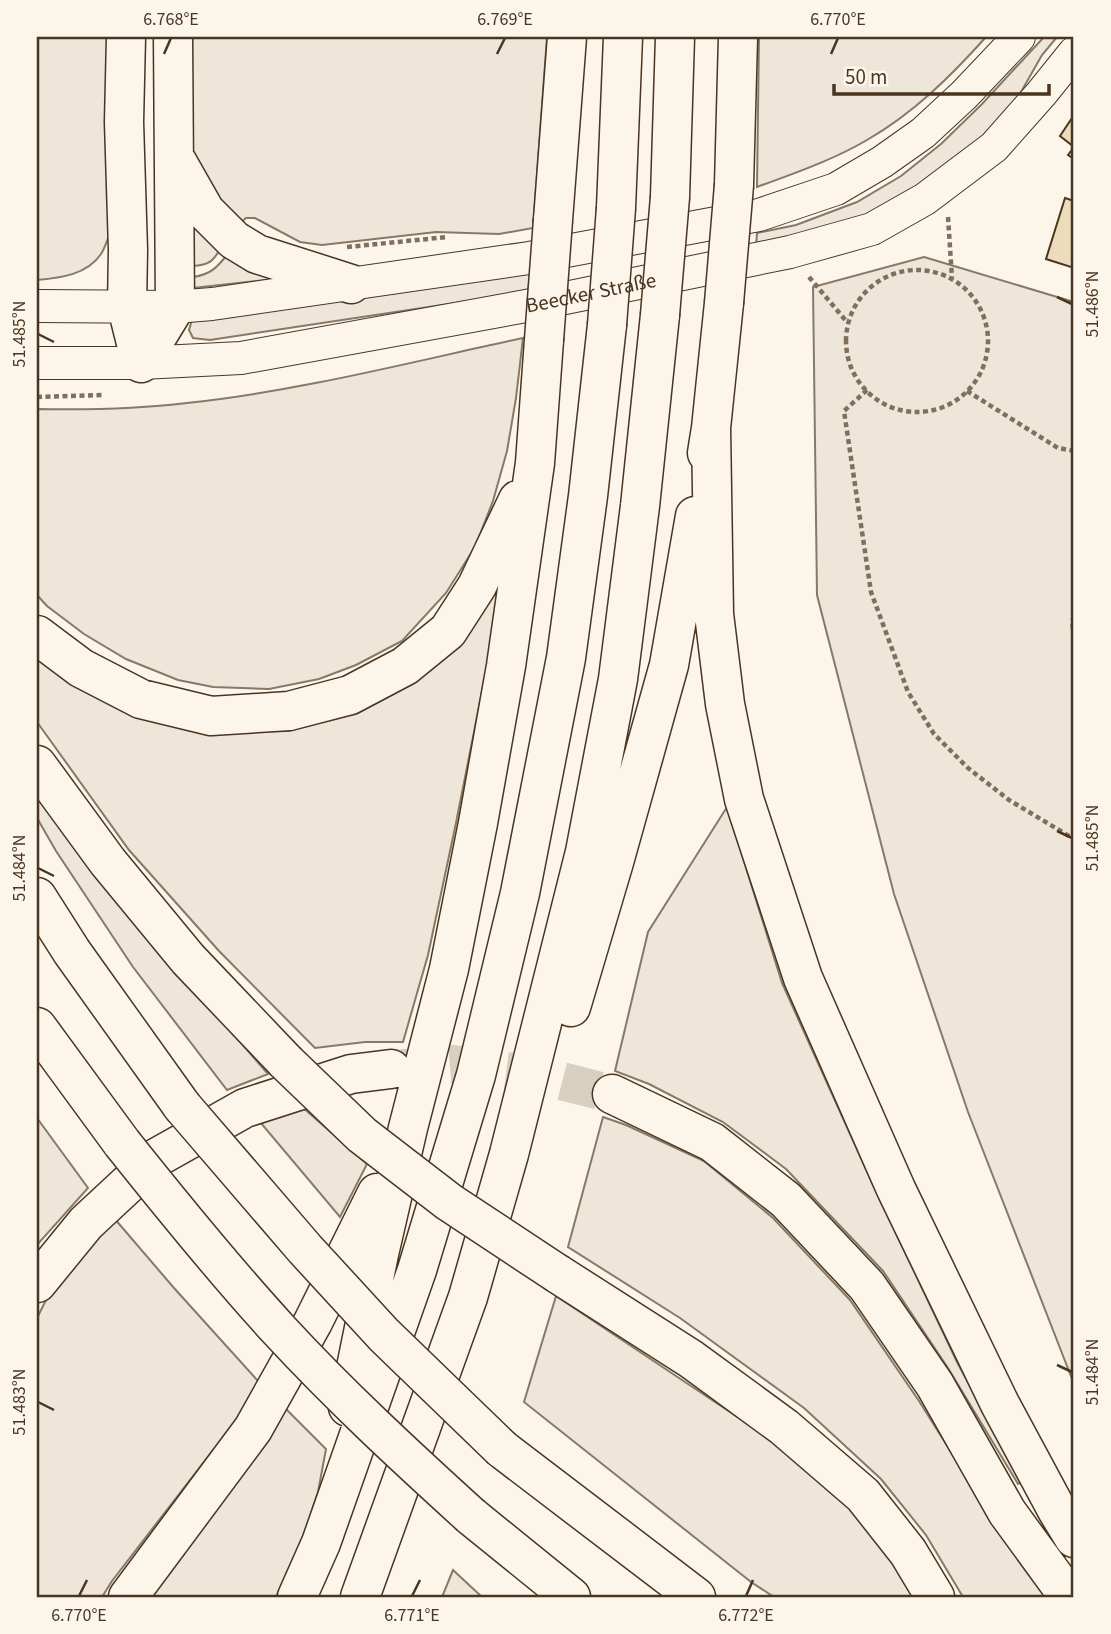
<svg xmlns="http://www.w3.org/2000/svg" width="1111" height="1634" viewBox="0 0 1111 1634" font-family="'Source Sans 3',sans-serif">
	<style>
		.green { fill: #ede6d9; stroke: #887966; stroke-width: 2 }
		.building { fill: #ecdcbc; stroke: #4a3520; stroke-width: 2 }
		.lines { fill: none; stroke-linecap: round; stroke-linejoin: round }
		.highway-tunnel { stroke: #d8cfc1; stroke-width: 38; stroke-dasharray: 38 19; stroke-linecap: butt }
		.minor-casing { stroke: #4a3520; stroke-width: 34 }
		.highway-casing { stroke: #4a3520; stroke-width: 41 }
		.path { stroke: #7f6f5c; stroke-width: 4.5; stroke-dasharray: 5 3.5; stroke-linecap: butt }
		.minor { stroke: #fbf6e9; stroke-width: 32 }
		.highway { stroke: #fbf6e9; stroke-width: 38 }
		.highway-bridge-casing { stroke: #4a3520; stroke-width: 41; stroke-linecap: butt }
		.highway-bridge { stroke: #fbf6e9; stroke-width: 38 }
		.ticks { fill: none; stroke: #4a3520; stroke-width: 2.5 }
		.labels { text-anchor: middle; stroke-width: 5; stroke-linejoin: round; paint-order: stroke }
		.street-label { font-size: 21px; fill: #4a3520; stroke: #fbf6e9 }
		.neatline { fill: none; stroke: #4a3520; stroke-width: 2.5 }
		.ticks-label { font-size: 18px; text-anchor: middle; fill: #4a3520 }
	</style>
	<rect width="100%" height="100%" fill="#fbf6e9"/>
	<path class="green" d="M37,37H110V234C107,240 105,248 101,254C87,275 60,278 37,280Z
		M187,37H547L533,228L499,234L436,232L322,245L300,242L255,218H246L236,227L196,170L189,140Z
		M759,37H986C951,76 914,113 867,140C833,160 795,173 757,187Z
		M1044,37H1057L1042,55L1017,99L983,138L939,174L864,219L756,247L757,233L796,225L857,202L901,176L941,144L982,104Z
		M192,221L223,245C213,261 211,265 192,266Z
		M231,250L273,279L193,288V277C213,274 218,266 231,250Z
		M924,257L1074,302V1384L968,1112L894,894L817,595L813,287Z
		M530,273L528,292L210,340L193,338L189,330L192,320Z
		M523,338L516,398L507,451L493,501L475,547L446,593L402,641L356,665L319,679L269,689L213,687L178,680L126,659L84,634L47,606L37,595V409C87,410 137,409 187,403C300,391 411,362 523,338Z
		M495,590H502L456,823L428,955L403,1042H365L315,1048L219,951L129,850L37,722V658L73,685L135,716L207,732L288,731L356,714L416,682L464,640Z
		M37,786L160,950L268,1074L227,1090L133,967L56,851L37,818Z
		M727,807L782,983L873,1185L957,1362L1022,1482L1018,1484L948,1368L883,1271L786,1169L723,1122L649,1084L615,1071L648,932Z
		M301,1106L367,1164L340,1217L260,1122Z
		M603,1117L626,1125L704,1161L773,1218L850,1300L919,1401L995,1522L1050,1597H963L926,1535L881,1479L804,1408L680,1318L568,1247Z
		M37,1118L88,1188L37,1245Z
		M114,1218L174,1288L259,1382L234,1423L112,1581L102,1597H37V1318L48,1296Z
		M556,1296L775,1442L851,1509L893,1563L913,1597H774L751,1582L524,1402Z
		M284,1407L326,1449L318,1492L304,1534L276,1597H148Z
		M453,1570L482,1597H442Z"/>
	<path class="building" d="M1074,115V159L1068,155L1074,147L1060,136Z
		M1065,198L1074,201V268L1046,259Z"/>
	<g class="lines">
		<path class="highway-tunnel" d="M393,1069L453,1064L538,1075L612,1094"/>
		<g class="minor-casing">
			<g id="minor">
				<path d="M37,306L175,307L212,304L529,258L759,215L836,189L882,162L923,133L964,95L1019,37"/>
				<path id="s1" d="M37,363H141L241,358L526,306L790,252L872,229L925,199L994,147L1041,94L1074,53"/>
			</g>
		</g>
		<g class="highway-casing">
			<path id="highway" d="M126,37L124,122L128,250L127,307L141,363
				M176,160L205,211L234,240L257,254L351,284
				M734,185L738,37
				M670,197L675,37
				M616,208L623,37
				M553,220L567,37
				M141,363L175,307L173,37
				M711,428L714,614L725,704L744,799L803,978L896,1189L1000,1404L1057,1510L1074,1538
				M707,453L711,428L724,303
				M37,635L81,668L141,699L211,716L289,711L350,695L405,666L448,631L477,586L518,500
				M37,765L108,862L188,959L286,1062
				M37,897L72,952L182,1106
				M571,1007L614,862L669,665L695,516
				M37,1027L122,1143
				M612,1094L712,1142L786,1200L867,1286L935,1385L1007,1512L1069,1597
				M558,1274L691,1359L784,1427L863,1495L908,1552L935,1597
				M37,1283L86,1223L156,1158L245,1108L351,1074L391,1069
				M348,1407L379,1254L408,1128L449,969L478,823L506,666L535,463L544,340
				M502,1449L696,1597
				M471,1516L571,1597
				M128,1597L253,1429L313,1322L377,1193
				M297,1597L321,1543L417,1270L476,1075L520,893L566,658L588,496L607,325
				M360,1597L468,1297L509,1154L585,852L618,679L640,506L660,315"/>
		</g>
		<path class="path" d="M948,217L952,278
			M347,247L447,237
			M846 341a71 71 0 1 1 142 0a71 71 0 1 1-142 0Z
			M809,277L847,322
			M867,390L844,411L871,592L908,692L934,734L968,768L1009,800L1074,839
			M967,391L1058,448L1074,451
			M37,397L102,395
			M1074,616L1072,622L1074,635"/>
		<use href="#minor" class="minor"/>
		<use href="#highway" class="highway"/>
		<g class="highway-bridge-casing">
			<path id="highway-bridge" d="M724,303L734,185
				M660,315L670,197
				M607,325L616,208
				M544,340L553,220
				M286,1062L362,1135L449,1202L558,1274
				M182,1106L305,1249L384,1335L502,1449
				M122,1143C173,1207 224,1270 280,1331C340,1396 405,1456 471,1516"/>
		</g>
		<use href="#highway-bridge" class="highway-bridge"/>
	</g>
	<path class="ticks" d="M164,54L171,38M497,54L505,38M831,54L838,38M1057,297L1072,304M38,334L54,342M1057,831L1072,838M38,868L54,876M1057,1365L1072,1372M38,1402L54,1410M79,1596L87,1580M412,1596L420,1580M746,1596L753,1580"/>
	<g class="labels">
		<g class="street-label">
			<text dy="7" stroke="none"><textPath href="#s1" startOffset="560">Beecker Straße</textPath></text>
		</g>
	</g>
	<rect width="1111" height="1634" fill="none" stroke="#fbf6e9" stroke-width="77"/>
	<path d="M834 84v10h215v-10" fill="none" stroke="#4a3520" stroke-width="3.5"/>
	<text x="845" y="84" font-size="21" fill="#4a3520" stroke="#fbf6e9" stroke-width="5" paint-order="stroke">50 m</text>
	<rect x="38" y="38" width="1034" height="1558" class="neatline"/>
	<g class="ticks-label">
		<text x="171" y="25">6.768°E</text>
		<text x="505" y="25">6.769°E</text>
		<text x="838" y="25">6.770°E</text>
		<text transform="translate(1092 304) rotate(-90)" y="6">51.486°N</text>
		<text transform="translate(19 334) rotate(-90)" y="6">51.485°N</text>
		<text transform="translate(1092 838) rotate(-90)" y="6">51.485°N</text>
		<text transform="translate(19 868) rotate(-90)" y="6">51.484°N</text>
		<text transform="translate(1092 1372) rotate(-90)" y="6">51.484°N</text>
		<text transform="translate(19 1402) rotate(-90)" y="6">51.483°N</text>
		<text x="79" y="1621">6.770°E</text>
		<text x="412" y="1621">6.771°E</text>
		<text x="746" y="1621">6.772°E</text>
	</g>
</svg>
